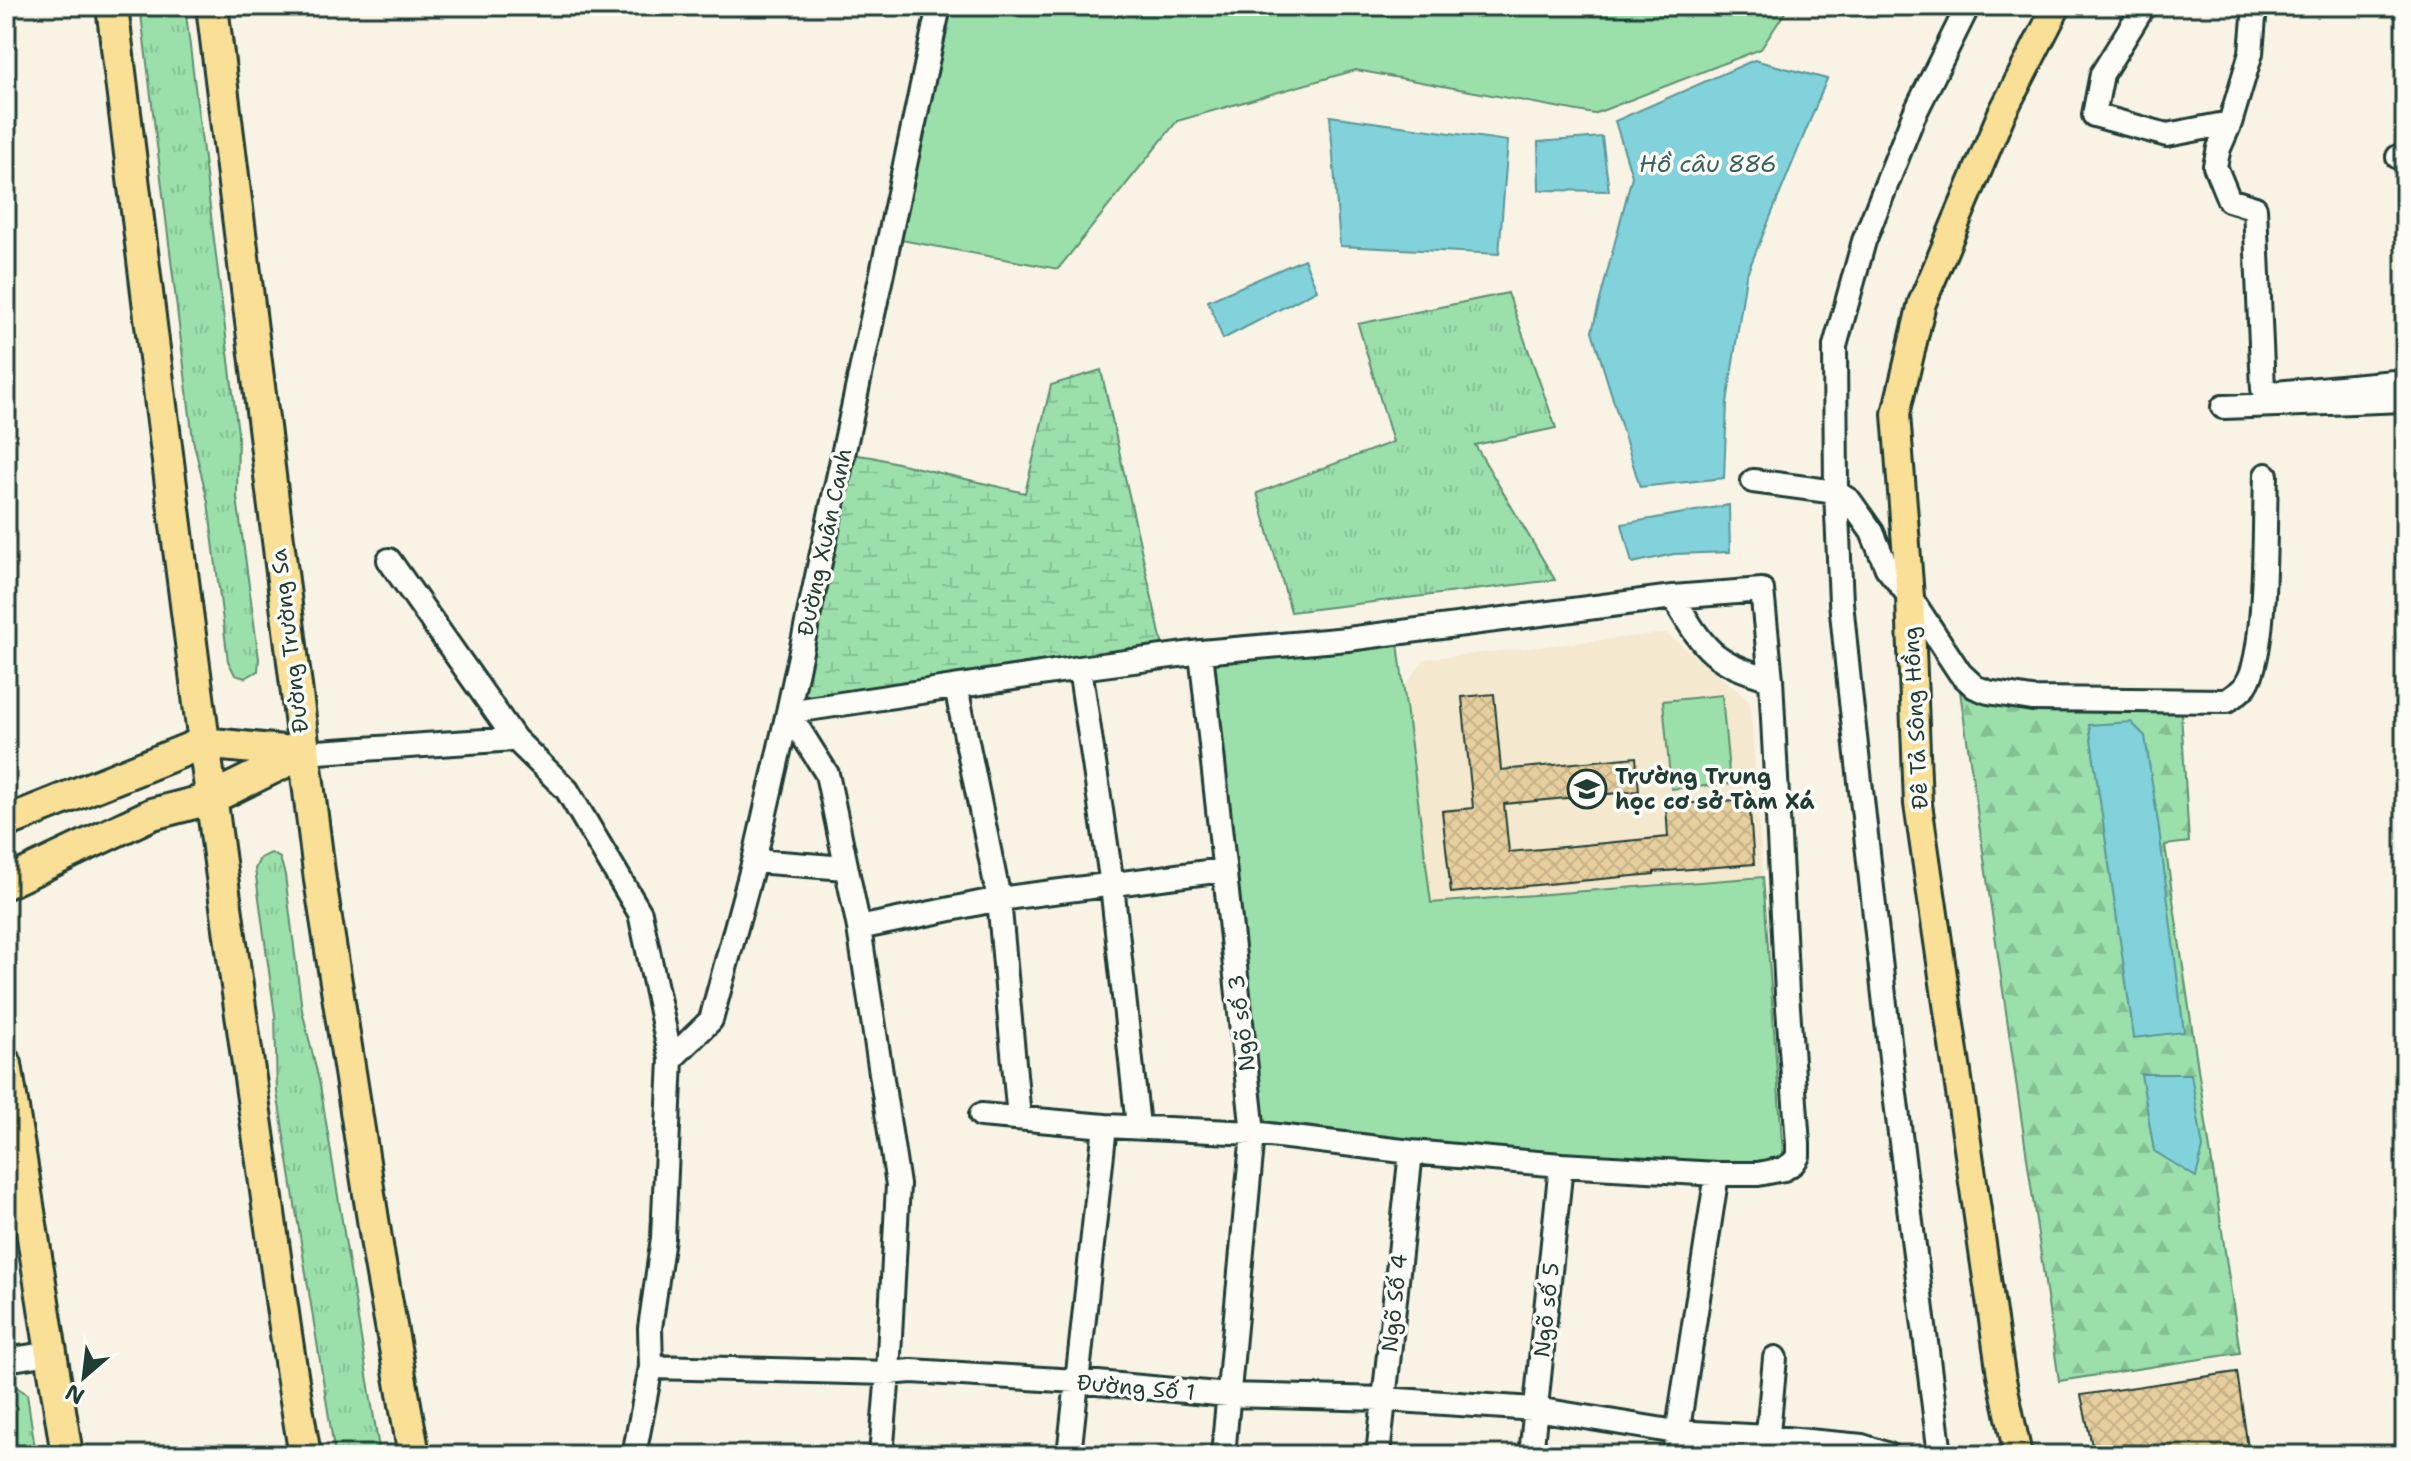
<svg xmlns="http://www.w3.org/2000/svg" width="2411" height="1461" viewBox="0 0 2411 1461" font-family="'Shantell Sans',sans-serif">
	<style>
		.built { fill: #f4e8cf }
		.grass { fill: url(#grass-tufts); stroke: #5d8e70; stroke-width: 2 }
		.forest { fill: url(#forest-firs); stroke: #5d8e70; stroke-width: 2 }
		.wetland { fill: url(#wetland-marsh); stroke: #5d8e70; stroke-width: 2 }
		.green { fill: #9bdfab; stroke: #5d8e70; stroke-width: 2 }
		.water { fill: #81d2da; stroke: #5a9698; stroke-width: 2 }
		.building { fill: url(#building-cross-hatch); stroke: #1f3d34; stroke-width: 2 }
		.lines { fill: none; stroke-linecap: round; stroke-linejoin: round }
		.minor-casing { stroke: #1f3d34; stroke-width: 28 }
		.major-casing { stroke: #1f3d34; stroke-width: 32 }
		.highway-casing { stroke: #1f3d34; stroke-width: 36 }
		.minor { stroke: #fdfcf7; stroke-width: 22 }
		.major { stroke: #fadf96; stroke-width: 26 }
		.highway { stroke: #fadf96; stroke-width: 30 }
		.labels { text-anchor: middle; stroke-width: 7; stroke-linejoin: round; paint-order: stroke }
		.street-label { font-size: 22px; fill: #1f3d34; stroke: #fdfcf7 }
		.poi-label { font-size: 22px; font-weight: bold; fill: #1f3d34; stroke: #fdfcf7; text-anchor: start }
		.water-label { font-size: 24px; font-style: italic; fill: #38625e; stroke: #fdfcf7 }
	</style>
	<defs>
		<pattern id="grass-tufts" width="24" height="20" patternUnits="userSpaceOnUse" patternTransform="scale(2)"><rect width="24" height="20" fill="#9bdfab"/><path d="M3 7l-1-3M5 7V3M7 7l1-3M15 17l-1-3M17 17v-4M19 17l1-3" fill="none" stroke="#85c094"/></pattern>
		<pattern id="forest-firs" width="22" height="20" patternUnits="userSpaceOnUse" patternTransform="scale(2)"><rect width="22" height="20" fill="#9bdfab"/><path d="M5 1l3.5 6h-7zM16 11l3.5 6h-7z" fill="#85c094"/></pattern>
		<pattern id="wetland-marsh" width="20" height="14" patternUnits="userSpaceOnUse" patternTransform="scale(2)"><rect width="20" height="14" fill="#9bdfab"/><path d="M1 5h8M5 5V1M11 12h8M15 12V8" fill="none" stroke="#85c094"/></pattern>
		<pattern id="building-cross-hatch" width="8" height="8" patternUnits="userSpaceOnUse" patternTransform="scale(2)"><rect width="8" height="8" fill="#e7ce9d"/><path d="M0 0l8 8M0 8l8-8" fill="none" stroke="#c6b288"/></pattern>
	</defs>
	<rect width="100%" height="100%" fill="#f9f3e5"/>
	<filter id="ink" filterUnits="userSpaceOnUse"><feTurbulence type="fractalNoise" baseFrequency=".0125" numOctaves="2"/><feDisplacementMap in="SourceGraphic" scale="16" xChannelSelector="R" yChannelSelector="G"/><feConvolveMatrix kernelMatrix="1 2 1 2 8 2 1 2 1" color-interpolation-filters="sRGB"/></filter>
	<g filter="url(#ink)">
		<path class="built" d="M1666,633L1750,701L1763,877L1431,903L1405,686L1425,659Z"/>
		<path class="grass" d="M140,6H185L238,433L237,498L259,659L258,671L245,678L235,675L228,661L208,502L193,440Z
			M1508,293L1556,428L1475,445L1555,580L1291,612L1257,493L1393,442L1358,324Z
			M271,853L280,858L285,875L302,1010L320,1085L380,1455H335L277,1092L275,1015L255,869L260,858Z
			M9,1382L27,1394L36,1455H6V1383Z"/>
		<path class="forest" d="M1960,691L2181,713L2189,842L2165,845L2240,1353L2059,1381Z"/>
		<path class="wetland" d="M1101,370L1165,656L788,712L843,453L872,457L1025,493L1051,385Z"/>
		<path class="green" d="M939,6H1789L1761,49L1594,114L1356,70L1177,121L1058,269L890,238Z
			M1398,643L1431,903L1763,877L1784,1169L1253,1133L1201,652Z
			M1722,695L1730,784L1671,789L1663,701Z"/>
		<path class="water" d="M1754,60L1827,79L1746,276L1727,403L1724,478L1640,487L1592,331L1632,176L1615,121Z
			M1330,116L1508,141L1499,254L1340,246Z
			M1602,137L1609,191L1539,190L1538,142Z
			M1304,259L1317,290L1223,339L1208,301Z
			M1729,505L1730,552L1674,554L1632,563L1622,524Z
			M2131,722L2145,736L2159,829L2184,1032L2134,1038L2089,725Z
			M2141,1074H2191L2203,1148L2196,1177L2154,1151Z"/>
		<path class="building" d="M1494,694L1501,770L1636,757L1639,791L1504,804L1509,852L1668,837L1666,805L1749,799L1754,864L1654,872V874L1451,893L1442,811L1473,808L1462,697Z
			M2237,1372L2249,1455H2094L2081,1395Z"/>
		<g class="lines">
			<g class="minor-casing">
				<path id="minor" d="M2144,6L2102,74L2094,115L2167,135L2230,123
					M2255,6L2251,53L2230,123L2219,148L2215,166L2229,200L2255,208L2263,389L2275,393L2405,381
					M2398,157L2405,155
					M2223,407L2405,400
					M1753,481L1836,492L1850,501L1872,532L1887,568L1910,597L1960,673L1975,687L1988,692L2032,699L2227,701C2233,696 2242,691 2246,685C2268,652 2264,519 2266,475
					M389,560L515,739
					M1673,597C1705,650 1710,661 1771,679
					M1201,652L1253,1133L1223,1455
					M1080,668L1112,885L1138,1126
					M956,687L999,899L1019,1118
					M303,753L515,739L567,790L640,913L671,1059L663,1238L650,1328L651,1367L634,1455
					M754,861L846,868
					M859,928L999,899L1223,870
					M671,1059L711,1020L754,861L788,712L939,6
					M6,1360L51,1353
					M651,1367L888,1373L912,1371L1076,1381L1228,1395L1383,1399L1536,1409L1676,1432L1767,1437L1819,1442L1862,1446L1889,1455
					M881,1455L888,1373L898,1185L859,928L827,774L788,712L1080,668L1201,652L1348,639L1673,597L1762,590L1771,679L1787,994L1798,1144V1156L1793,1163L1784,1169L1758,1174H1717L1561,1165L1411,1152L1253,1133L1105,1126L981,1115
					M1069,1455L1105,1126
					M1378,1455L1411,1152
					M1531,1455L1561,1165
					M1674,1455L1717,1174
					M1766,1455L1775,1358
					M1940,1455L1895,1094L1850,692L1841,602L1836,492L1835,346L1864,241L1913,117L1968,6"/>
			</g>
			<g class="major-casing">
				<path id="major" d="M2018,1455L2001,1375L1918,804L1910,597L1896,414L1922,303L2001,115L2057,6"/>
			</g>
			<g class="highway-casing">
				<path id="highway" d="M112,6C156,368 200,730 252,1092C270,1213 284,1335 305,1455
					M212,6L320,880L379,1258L414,1455
					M6,822L203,743L303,753
					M6,883L152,814L210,799L303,753
					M6,1064L67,1455"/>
			</g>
			<use href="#minor" class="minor"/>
			<use href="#major" class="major"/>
			<use href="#highway" class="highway"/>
		</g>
	</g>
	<defs>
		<g id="school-ring" transform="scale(2)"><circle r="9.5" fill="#fdfcf7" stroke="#1f3d34" stroke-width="1.5"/><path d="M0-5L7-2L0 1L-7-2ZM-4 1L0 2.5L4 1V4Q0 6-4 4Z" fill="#1f3d34"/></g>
	</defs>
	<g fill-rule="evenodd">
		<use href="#school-ring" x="1587" y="789"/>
	</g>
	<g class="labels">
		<g class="street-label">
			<text transform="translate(824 542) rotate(-78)" y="8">Đường Xuân Canh</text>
			<text transform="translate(289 641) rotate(-97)" y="8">Đường Trường Sa</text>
			<text transform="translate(1915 718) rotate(-93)" y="8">Đê Tả Sông Hồng</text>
			<text transform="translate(1241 1023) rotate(-97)" y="8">Ngõ số 3</text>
			<text transform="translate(1394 1303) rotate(-84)" y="8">Ngõ Số 4</text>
			<text transform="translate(1546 1310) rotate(-84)" y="8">Ngõ số 5</text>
			<text transform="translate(1136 1387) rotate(5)" y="8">Đường Số 1</text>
		</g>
		<g class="poi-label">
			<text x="1615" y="784">Trường Trung<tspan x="1615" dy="25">học cơ sở Tàm Xá</tspan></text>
		</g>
		<g class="water-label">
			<text x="1708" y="172">Hồ câu 886</text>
		</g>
	</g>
	<rect width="2411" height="1461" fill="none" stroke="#fdfcf7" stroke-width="32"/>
	<rect x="16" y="16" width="2379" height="1429" fill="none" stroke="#1f3d34" stroke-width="3" filter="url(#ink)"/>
	<g transform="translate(84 1377) rotate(208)" stroke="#fdfcf7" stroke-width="6" paint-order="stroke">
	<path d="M0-6L14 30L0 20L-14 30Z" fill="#1f3d34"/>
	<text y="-12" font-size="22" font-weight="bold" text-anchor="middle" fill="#1f3d34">N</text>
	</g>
</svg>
